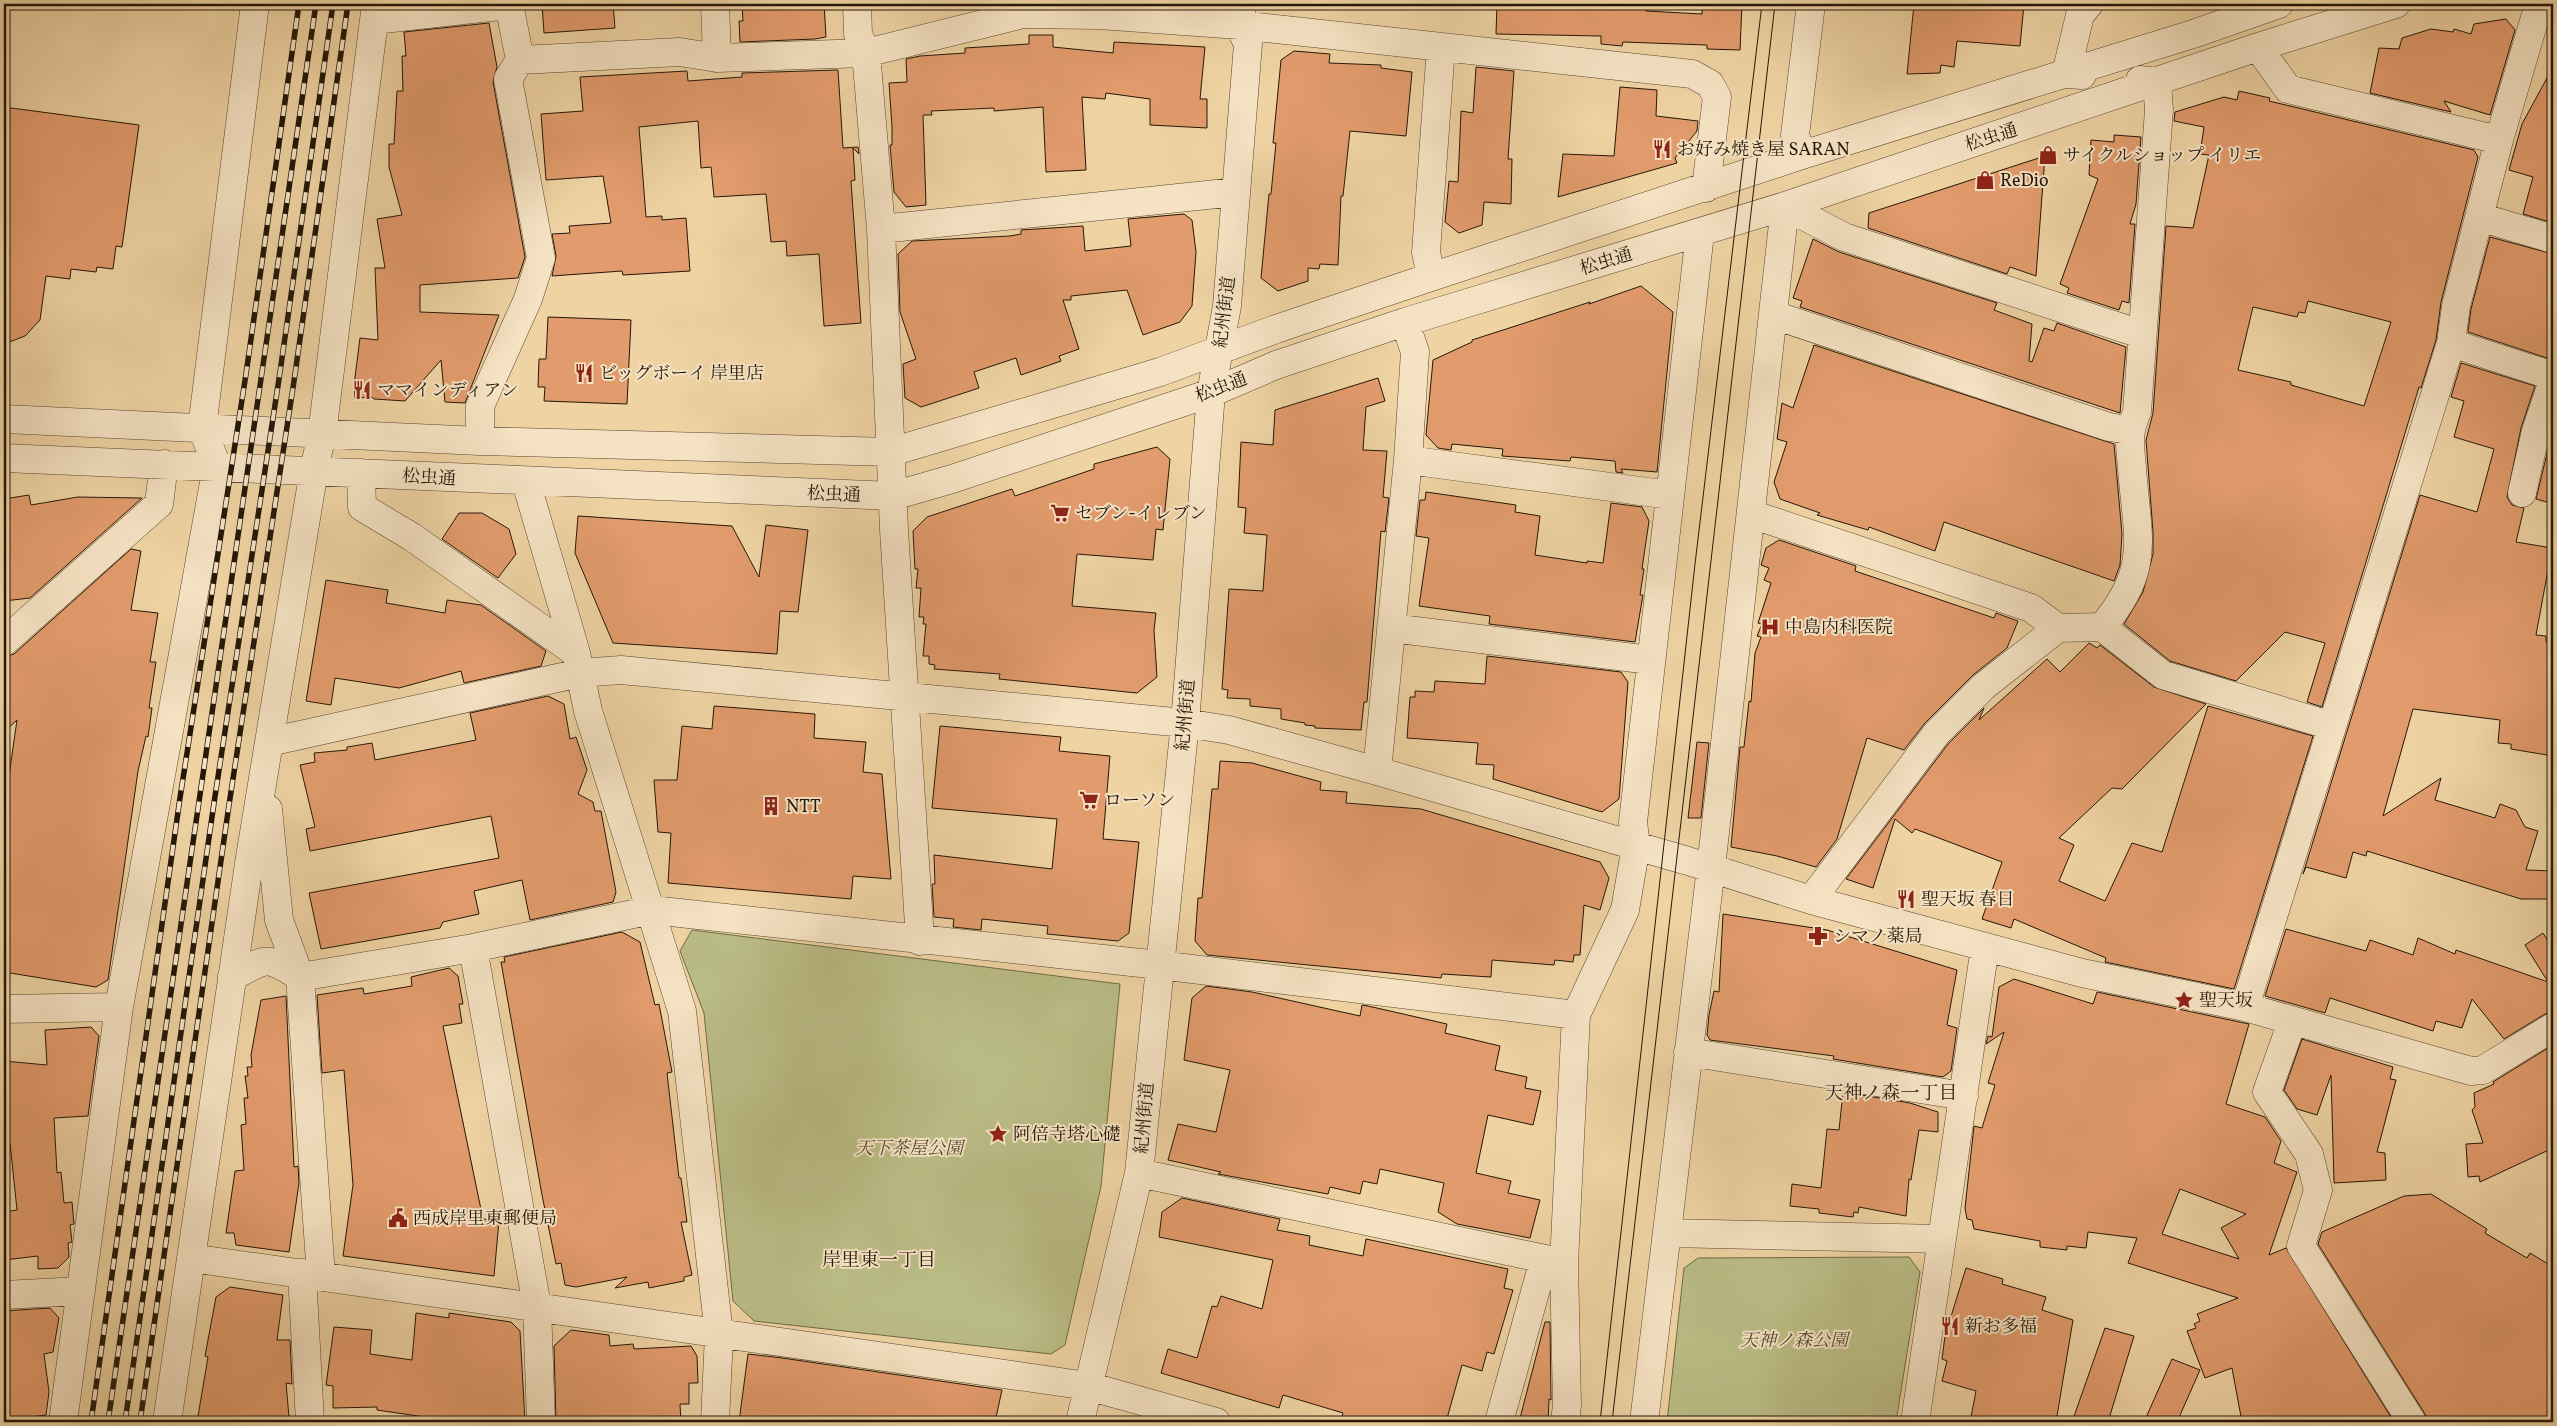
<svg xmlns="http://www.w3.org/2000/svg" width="2557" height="1426" viewBox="0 0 2557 1426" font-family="Vollkorn,'Noto Serif JP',serif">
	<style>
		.green { fill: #babc85; stroke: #6f6a46 }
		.building { fill: #e29b6c; stroke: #241708; fill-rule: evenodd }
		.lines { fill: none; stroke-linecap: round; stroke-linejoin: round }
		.minor-casing { stroke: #57462f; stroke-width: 29 }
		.minor { stroke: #f5e2c3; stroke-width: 28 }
		.tram { stroke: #241708; stroke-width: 1 }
		.rail-casing { stroke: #241708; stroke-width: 5.5 }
		.rail { stroke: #f5e2c3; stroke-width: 4; stroke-dasharray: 11; stroke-linecap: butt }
		.labels { text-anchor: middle; stroke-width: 4; stroke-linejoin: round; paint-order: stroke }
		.street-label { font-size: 18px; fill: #241708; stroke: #f5e2c3 }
		.poi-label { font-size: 18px; fill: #241708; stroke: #f5e2c3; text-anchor: start }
		.park-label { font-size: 18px; font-style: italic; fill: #51492e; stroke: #f5e2c3 }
		.neighbourhood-label { font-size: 19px; fill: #241708; stroke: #f5e2c3 }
	</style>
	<rect width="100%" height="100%" fill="#efd3a3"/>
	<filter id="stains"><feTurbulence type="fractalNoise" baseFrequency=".004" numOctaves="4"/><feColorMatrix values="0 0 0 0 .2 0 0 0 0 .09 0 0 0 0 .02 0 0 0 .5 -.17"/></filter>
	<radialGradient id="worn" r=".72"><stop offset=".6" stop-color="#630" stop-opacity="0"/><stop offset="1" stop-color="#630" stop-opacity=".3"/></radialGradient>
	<path class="green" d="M692,930L1120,984L1101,1186L1065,1345L1051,1354L754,1321L733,1301L704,1013L680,951Z
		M1909,1257L1920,1272L1896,1422H1667L1684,1268L1698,1258Z"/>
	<path class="building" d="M542,4H613L615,28L544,33Z
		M742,4H824L826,37L815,39L740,42L739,21H743Z
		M1497,4H1646V11L1702,14V4H1742L1740,50L1707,49V45L1623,42L1622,46L1601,44V36L1496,34Z
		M1914,4H2024L2020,46L1957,41L1954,67L1941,65L1940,73L1907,74Z
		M2506,19L2515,30L2490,115L2444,101L2451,112L2370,93L2379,48L2399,49L2402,38L2431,29L2453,32L2454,29L2471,34L2474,24Z
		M489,23L497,67L493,82L525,257L518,278L420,285V312L499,315L465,403L445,402L441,360L405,401L374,399L372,397L355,398L354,385L360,338L378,340L375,268H385L377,219L402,215L389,167V144H394L397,91H403L402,56H406L404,32Z
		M1029,35H1053V47L1113,53L1114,42L1205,47L1200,99H1207V128L1150,125V99L1106,93L1105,99L1082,97L1086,170L1046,172L1043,107L994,111V108L931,111L932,115H923L926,205L906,207L894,192L890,145H892V127L889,83L907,82L906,59L920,56L965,53V48L1029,44Z
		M1294,51L1330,54L1329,63L1381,65V68L1412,72L1406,136L1350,131L1343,196H1341L1338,265L1320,264L1319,269L1308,268V281L1278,291L1261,278L1269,194H1271L1276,143H1273L1281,60Z
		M1476,67L1514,71L1508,159H1512L1511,204L1484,202L1482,225L1459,233L1445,222L1449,181L1458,182L1461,111L1473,113Z
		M2553,67V223L2523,214L2533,177L2509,170L2522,124Z
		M838,70L843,148L858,147L859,154L853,148L855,180L851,181L861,323L824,326L819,254L787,256L786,241L771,242L766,194L714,197L711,167L701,168L698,121L639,127L646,217L662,216V220L686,218L690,271L623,275L622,271L552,276L556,256L552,234L570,233L569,226L611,223L603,176L546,180L541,114L583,111L580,77L687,71L688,81L742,77V73Z
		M1620,87L1657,90L1656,116L1698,121L1697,131L1675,158L1677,163L1558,197L1563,154L1614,156Z
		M2239,91L2270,98L2269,101L2474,150L2478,157L2441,302L2436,340L2421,388L2419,387L2322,707L2307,702L2325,643L2285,632L2236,681L2170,661L2124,624L2143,592L2153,554V532L2146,440L2153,413L2166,226L2193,228L2209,155L2200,154L2204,127L2174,121L2175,112L2224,97L2237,100ZM2308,301L2391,322L2364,406L2291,385V382L2238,370L2253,307L2297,317L2299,312L2305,313Z
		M4,107L139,125L122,247L116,246L113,269L97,267L96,272L71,269L70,279L46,276L40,320L25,336L4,344Z
		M2114,135L2141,137L2136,204L2130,224H2135L2129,303L2122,301L2119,310L2067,293L2069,288L2060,284L2098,179L2089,175L2091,140L2114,142Z
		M2045,156L2036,276L2010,267L2007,274L1868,228L1869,213Z
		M1184,214L1192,220L1196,252L1192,306L1180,322L1143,335L1127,290L1071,296V300H1063L1079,349L1059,356L1061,361L1021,375L1016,358L974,372L979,388L921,407L905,398L903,364L916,359L900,312L898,254L912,241L1010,236L1021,234V230L1083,226L1085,251L1131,246L1128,219Z
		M2490,237L2553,254V360L2468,332L2471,309Z
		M1813,239L1839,252L1997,303L1994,310L2032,324L2029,361L2032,362L2044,328L2054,331L2057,323L2126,347L2120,413L1800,307L1802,301L1793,298Z
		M1641,286L1673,312L1657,472L1621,469L1623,473L1616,472L1615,461L1571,457L1570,461L1502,456L1503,449L1452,444L1451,450L1438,448L1426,435L1433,360L1472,342V340L1590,302L1589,304Z
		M548,317L631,320L627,404L544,401L545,387H538L539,359H546Z
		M1814,345L2114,444L2122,534L2120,565L2114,581L1944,522L1935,551L1869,527L1868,530L1817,515L1820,513L1780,499L1774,482L1787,442L1777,439L1782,403L1793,408Z
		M2461,363L2535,386L2521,428L2507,497L2512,505L2524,508L2516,542L2552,548L2536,635L2546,636V642L2553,643L2549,715L2553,716V756L2511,749V744L2498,743L2500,720L2413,709L2383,816L2441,778L2435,800L2495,818L2500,804L2516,810L2525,827L2538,831L2526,870L2553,871V899H2521L2367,851L2366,856L2353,852L2346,878L2306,867L2303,874L2420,495L2477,512L2494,449L2454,437L2464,401L2451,397Z
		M1378,378L1385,401L1366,407L1363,450L1387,451L1383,497L1389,498L1385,532L1381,531L1367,702H1364L1361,730L1315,728V726L1305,725V723L1281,719V709L1250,706V699L1227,698L1228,690L1222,689L1229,589L1263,591L1267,535L1244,533L1246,508L1238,507L1241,442L1273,445L1275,410Z
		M2553,429V504L2536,499Z
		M1157,447L1170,459L1163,530L1156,529L1153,560L1077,554L1072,606L1156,613L1154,630L1157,677L1137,693L999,679L1000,674L934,669L935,665L929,664V656H923L926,624H923L924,617H919L921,588H916L918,569H915L913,531L927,517L1012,489L1015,496L1094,469V464Z
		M1426,492L1516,505L1515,512L1540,516L1535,555L1587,563V561L1603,563L1611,503L1642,507L1649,521L1642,569H1644L1640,595H1643L1635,642L1489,624L1490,616L1419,606L1429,538L1416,536L1420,500H1425Z
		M29,495L31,505L78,497L142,498L30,598L4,601V499Z
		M459,513H482L509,529L516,554L498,578L442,539Z
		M578,516L732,526L759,577L766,525L808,530L798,612L780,611L777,654L613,643L575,553Z
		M1779,540L1856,566L1855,571L1994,618L1996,613L2018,621L2007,648L1973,675L1925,723L1904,750L1867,738L1837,839L1816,867L1777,856L1731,847L1740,747H1744L1749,701L1751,702L1755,653L1761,637L1757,636L1762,624L1758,623L1771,583L1764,580L1769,568L1761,565L1766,548Z
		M131,549L141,551L131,610L158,613L150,662H156L149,708H152L148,737L146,736L138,771L108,980L96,987L4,972V810L17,720L4,732V657L14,654Z
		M326,580L388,590L386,603L445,613L447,600L481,605L546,651L541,666L464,683L461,671L399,688L335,678L331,705L306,701Z
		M2089,643L2097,648L2100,645L2154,687L2206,704L2122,789L2112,788L2059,838L2074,845L2059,881L2105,901L2132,843L2162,852L2208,706L2313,736L2234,989L2105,962L2106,958L2014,919L2011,928L1982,919L2002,862L1915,829L1912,833L1895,819L1873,888L1846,879L1948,744L1984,708L1979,720L2047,659L2060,672Z
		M1487,656L1621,672L1628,682L1619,799L1602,812L1493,779L1494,765L1476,764L1478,743L1407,738L1410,697H1415V691L1434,692L1435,681L1485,684Z
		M548,696L564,704L570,739L576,737L587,770L578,794L593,802L595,811H601L616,892L613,902L530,920L522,880L474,891L479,914L443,922L440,928L321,949L309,893L499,858L491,816L310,851L306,829L315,827L300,765L315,762L314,753L347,750V747L372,743L375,760L476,740L470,713Z
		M714,706L815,714L814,738L866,742L863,772L882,774L891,879L853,876L851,899L668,883L671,833L658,832L654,780H677L682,726L712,729Z
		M940,726L1061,737L1059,751L1110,756L1103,839L1139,842L1129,933L1118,941L1047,934L1048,926L982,919L981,930L953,927L954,919L934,917L932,884H935L934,855L1052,869L1057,819L932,808Z
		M1697,742L1709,743L1701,818H1688Z
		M1220,761L1252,763L1321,782L1320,790L1347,792L1346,803L1421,809L1600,862L1609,878L1600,910L1584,905L1580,955H1574L1573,962L1555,960L1554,965L1492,960L1491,977L1442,974L1441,978L1207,955L1195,941L1198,898H1202L1212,789H1218Z
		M1723,914L1827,930L1957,970L1947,1025L1957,1028L1951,1071L1943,1077L1833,1059L1834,1056L1710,1040L1707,1035L1709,1015L1714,991L1719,992Z
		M2286,929L2366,951L2370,940L2413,955L2418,938L2455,954L2456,950L2548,982L2525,945L2543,933L2553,949V1011L2545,1014L2504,1039L2472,999L2462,1028L2436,1021L2433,1031L2330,998L2325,1013L2265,996Z
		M622,932L640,942L655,1005L659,1004L672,1072L667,1073L679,1178H681L687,1222H681L692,1275L684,1277V1281L649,1288L648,1282L615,1288L627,1277L576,1287L565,1285L561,1263L556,1264L542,1195L501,962H505L504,957Z
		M449,968L458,976L463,1004H459L462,1023L443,1026L483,1219L499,1221L494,1276L343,1256L353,1185L344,1070L322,1073L317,995L363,988L364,994L412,986L411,977Z
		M2014,979L2093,1004L2097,992L2249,1024L2226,1104L2265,1117L2281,1141L2274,1163L2297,1172L2269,1255L2286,1248L2394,1422H2242L2232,1368L2205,1378L2187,1331L2196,1328L2194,1324L2200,1321L2197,1314L2238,1298L2128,1263L2137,1238L2088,1232L2086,1248L2067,1246V1250L2040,1247V1241L1974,1229L1972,1220L1967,1219L1965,1208L1974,1126L1982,1128L1995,1085L1988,1083L2004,1032L1986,1044L1988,1036L1992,1037L1999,987ZM2180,1189L2246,1214L2221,1228L2239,1259L2162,1234Z
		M1206,986L1252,992L1360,1016L1362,1005L1368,1006L1447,1024L1445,1033L1500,1046L1495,1070L1527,1077L1525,1088L1541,1091L1533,1125L1488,1115L1476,1173L1511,1181L1508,1193L1540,1200L1530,1238L1457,1224L1438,1212L1444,1183L1380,1169L1377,1184L1363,1181L1360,1194L1330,1187L1328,1194L1218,1174L1221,1172L1168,1160L1178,1124L1216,1132L1230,1070L1184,1060L1192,998Z
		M286,996L294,1167L298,1166L299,1183L289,1252L236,1245L234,1233H226L235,1171L244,1170L241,1125L246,1124L244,1098H248L245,1076H248L247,1067H252L251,1055L261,1000Z
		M91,1027L99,1036L88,1116L54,1118L57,1173L61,1172L64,1203L72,1202L74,1224L70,1225L72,1242L68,1243L69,1257L58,1268L38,1269V1256L4,1260V1212L17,1210L10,1143H4V1061L47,1065L45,1030Z
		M2302,1039L2393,1067L2390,1079L2396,1080L2377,1152L2385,1153L2386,1180L2334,1183L2331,1075L2317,1115L2297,1109L2284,1090Z
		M2553,1045V1148L2480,1182L2479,1176L2468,1177L2466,1144L2483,1143L2472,1110L2475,1107L2474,1093L2494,1084L2493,1082Z
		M1843,1092L1910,1103L1938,1112V1132L1919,1130L1911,1180L1909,1179L1906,1216L1859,1207L1858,1213L1854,1212L1853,1217L1819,1213V1209L1790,1206L1792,1184L1821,1188L1827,1129L1839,1130Z
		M2431,1194L2487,1229L2485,1233L2527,1258L2530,1253L2553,1267V1422H2427L2425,1414L2318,1244L2322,1232L2404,1196Z
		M1182,1198L1280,1219L1277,1230L1310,1236L1309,1245L1363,1256L1366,1239L1508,1269L1504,1288L1513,1290L1494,1354L1487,1352L1482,1371L1462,1365L1446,1422H1340L1343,1413L1283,1395L1279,1408L1161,1373L1168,1349L1197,1358L1212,1306L1217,1307L1221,1296L1262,1309L1273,1260L1159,1237L1162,1212Z
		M1966,1268L2003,1279L2002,1284L2046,1297L2042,1310L2073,1320L2056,1422H1970L1976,1391L1942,1381L1947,1361L1942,1359L1945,1336Z
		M230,1287L283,1295L277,1340H290L292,1384L286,1383L289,1417L285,1418V1422H197L208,1357L205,1356L216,1297Z
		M50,1308L59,1318L53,1352L44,1354L49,1392L46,1415L31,1417L32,1422H4V1311Z
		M416,1313L449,1318V1313L511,1322L520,1331L525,1422L445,1420L377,1410V1407L333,1408V1386L326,1385L334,1327L372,1330L370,1354L412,1360Z
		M1545,1322H1550L1551,1400L1549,1399L1548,1422H1519Z
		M2105,1328L2134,1336L2108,1422H2072Z
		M571,1330L609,1335L610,1346L633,1344L634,1349L691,1346L697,1356L698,1383H689V1404H680L681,1422H556L554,1346Z
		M748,1354L782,1358L1002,1390L995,1422H739Z
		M2172,1359L2200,1370L2177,1422H2144Z"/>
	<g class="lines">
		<g class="minor-casing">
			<path id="minor" d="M715,4L717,58
				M857,4L858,34L866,53L881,229L894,530L920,941
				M374,20L509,5
				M2258,47L2288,89L2499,140
				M520,60L680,52L717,58L866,53L1023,14L1099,15L1239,25L1692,74L1710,84L1717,97L1706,188
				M2082,75L2066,74L2080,15L2089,4
				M1802,155L1795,135L1811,4
				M2479,217L2553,239
				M881,229L1236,192
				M1431,277L1426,252L1441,47
				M1774,315L2109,427L2129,430
				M2451,343L2553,376
				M4,419L480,441L891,452L1160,372L1276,329L1431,277L1802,155L2193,34L2279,4
				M480,441V406L528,299L541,258L508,79L520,60L509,4
				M4,458L893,496L952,479L1211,393L1276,365L1405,322L1785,206L2258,47L2396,4
				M1408,460L1670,495
				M361,473L362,507L412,537L576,653
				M526,482L576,653L588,711L682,1011L719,1334L715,1422
				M2522,493L2536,431L2553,381
				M1751,514L2031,608L2058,628
				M2102,627L2163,675L2332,726
				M1391,628L1650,660
				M4,642L159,504L164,464
				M269,742L580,673L621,670L1185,723L1229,730L1377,771L1688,861L1811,900L2082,973L2245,1007L2471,1071L2483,1070L2553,1027
				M1377,771L1408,460L1415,352L1405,322
				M268,809L279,920L300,977L321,1276
				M1811,900L1936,734L1984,686L2058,628L2102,627C2152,568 2137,538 2132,468C2130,444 2127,435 2137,412L2159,110L2157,82L2140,80
				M473,948L537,1306L541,1422
				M232,977C267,958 266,955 300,977L473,948L652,910L1159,965L1576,1015
				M2245,1007L2451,343L2456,306L2499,140L2539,4
				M4,1009L119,1007
				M2292,1022L2267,1092L2309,1154L2318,1190L2301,1246L2412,1422
				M1688,1052L1964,1096
				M1139,1173L1564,1263
				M1668,1233L1942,1239
				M191,1258L1088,1386L1216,1422
				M302,1273L310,1422
				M4,1295L81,1291
				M63,1422L119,1007L217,466L202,428L255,4
				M167,1422L250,857L314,470L322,434L376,4
				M1080,1422L1139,1173L1185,723L1211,393L1227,306L1248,44L1239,25L1242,4
				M1499,1422L1544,1260
				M1565,1422L1567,1405L1564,1263L1576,1015L1625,910L1636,846L1633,822L1700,233
				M1644,1422L1711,868L1785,206L1844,237L2141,334
				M1915,1422L1985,947"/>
		</g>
		<use href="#minor" class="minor"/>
		<path class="tram" d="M1600,1422L1695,564L1762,4
			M1612,1422L1775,4"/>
		<g class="rail-casing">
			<path id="rail" d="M91,1422L180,798L246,374L299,4
				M108,1422L316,4
				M125,1422L214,803L279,379L333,4
				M140,1422L229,805L294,381L348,4"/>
		</g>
		<use href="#rail" class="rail"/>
	</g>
	<defs>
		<g id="restaurant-bare" transform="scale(1.5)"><path d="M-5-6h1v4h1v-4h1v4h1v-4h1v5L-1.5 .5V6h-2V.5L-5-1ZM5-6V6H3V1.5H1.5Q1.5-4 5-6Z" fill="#8f2418" stroke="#f5e2c3" stroke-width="2.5" paint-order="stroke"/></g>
		<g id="shop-bare" transform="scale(1.5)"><path d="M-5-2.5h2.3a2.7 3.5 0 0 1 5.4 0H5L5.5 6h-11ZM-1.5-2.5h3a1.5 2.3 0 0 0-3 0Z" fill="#8f2418" stroke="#f5e2c3" stroke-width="2.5" paint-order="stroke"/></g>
		<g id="supermarket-bare" transform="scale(1.5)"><path d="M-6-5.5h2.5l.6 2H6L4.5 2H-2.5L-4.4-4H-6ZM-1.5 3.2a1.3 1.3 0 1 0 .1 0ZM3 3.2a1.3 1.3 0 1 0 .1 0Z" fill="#8f2418" stroke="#f5e2c3" stroke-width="2.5" paint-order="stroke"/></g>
		<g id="hospital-bare" transform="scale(1.5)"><path d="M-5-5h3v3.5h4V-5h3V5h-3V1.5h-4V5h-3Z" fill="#8f2418" stroke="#f5e2c3" stroke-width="2.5" paint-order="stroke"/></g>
		<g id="building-bare" transform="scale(1.5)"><path d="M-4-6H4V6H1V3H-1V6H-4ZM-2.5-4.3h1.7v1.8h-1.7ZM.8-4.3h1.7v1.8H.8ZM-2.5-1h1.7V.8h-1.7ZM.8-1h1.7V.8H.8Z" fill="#8f2418" stroke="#f5e2c3" stroke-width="2.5" paint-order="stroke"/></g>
		<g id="pharmacy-bare" transform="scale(1.5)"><path d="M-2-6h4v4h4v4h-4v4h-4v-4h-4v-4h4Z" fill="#8f2418" stroke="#f5e2c3" stroke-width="2.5" paint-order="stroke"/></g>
		<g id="sight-bare" transform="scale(1.5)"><path d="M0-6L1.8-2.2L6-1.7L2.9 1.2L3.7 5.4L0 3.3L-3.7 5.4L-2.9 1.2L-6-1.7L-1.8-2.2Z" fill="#8f2418" stroke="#f5e2c3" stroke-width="2.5" paint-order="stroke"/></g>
		<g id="civic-bare" transform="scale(1.5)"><path d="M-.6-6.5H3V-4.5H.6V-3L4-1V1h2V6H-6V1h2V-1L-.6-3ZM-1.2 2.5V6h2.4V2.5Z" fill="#8f2418" stroke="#f5e2c3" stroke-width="2.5" paint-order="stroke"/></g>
	</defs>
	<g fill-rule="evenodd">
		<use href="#restaurant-bare" x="1662" y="149"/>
		<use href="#shop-bare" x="2048" y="155"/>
		<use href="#shop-bare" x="1985" y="180"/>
		<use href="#restaurant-bare" x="584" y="373"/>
		<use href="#restaurant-bare" x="362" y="390"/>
		<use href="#supermarket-bare" x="1060" y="513"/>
		<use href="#hospital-bare" x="1770" y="627"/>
		<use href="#supermarket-bare" x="1089" y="800"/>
		<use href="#building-bare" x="771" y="806"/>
		<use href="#restaurant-bare" x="1906" y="899"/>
		<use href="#pharmacy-bare" x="1818" y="936"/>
		<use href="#sight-bare" x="2184" y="1000"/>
		<use href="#sight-bare" x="998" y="1134"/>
		<use href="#civic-bare" x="398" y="1218"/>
		<use href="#restaurant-bare" x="1950" y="1326"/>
	</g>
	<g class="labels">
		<g class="street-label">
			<text transform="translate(1991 137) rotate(-18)" y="6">松虫通</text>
			<text transform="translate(1606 261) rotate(-17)" y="6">松虫通</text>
			<text transform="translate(1224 312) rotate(-83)" y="6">紀州街道</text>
			<text transform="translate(1221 387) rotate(-21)" y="6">松虫通</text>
			<text transform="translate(429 477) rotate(3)" y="6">松虫通</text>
			<text transform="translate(834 494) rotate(2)" y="6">松虫通</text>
			<text transform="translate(1185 715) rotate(-85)" y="6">紀州街道</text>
			<text transform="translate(1144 1118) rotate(-85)" y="6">紀州街道</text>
		</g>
		<g class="poi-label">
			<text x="1677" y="155">お好み焼き屋 SARAN</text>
			<text x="2063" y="161">サイクルショップ イリエ</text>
			<text x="2000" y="186">ReDio</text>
			<text x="599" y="379">ビッグボーイ 岸里店</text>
			<text x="377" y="396">ママインディアン</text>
			<text x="1075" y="519">セブン-イレブン</text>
			<text x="1785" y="633">中島内科医院</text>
			<text x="1104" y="806">ローソン</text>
			<text x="786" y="812">NTT</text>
			<text x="1921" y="905">聖天坂 春日</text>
			<text x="1833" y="942">シマノ薬局</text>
			<text x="2199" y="1006">聖天坂</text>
			<text x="1013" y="1140">阿倍寺塔心礎</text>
			<text x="413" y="1224">西成岸里東郵便局</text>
			<text x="1965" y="1332">新お多福</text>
		</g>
		<g class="park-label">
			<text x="909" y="1154">天下茶屋公園</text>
			<text x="1794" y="1346">天神ノ森公園</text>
		</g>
		<g class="neighbourhood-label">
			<text x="1891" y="1099">天神ノ森一丁目</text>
			<text x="879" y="1266">岸里東一丁目</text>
		</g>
	</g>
	<rect width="2557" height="1426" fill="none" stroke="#efd3a3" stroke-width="20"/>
	<rect x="5" y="5" width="2547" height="1416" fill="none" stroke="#241708" stroke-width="2.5"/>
	<rect x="10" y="10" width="2537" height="1406" fill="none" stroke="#241708"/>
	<rect width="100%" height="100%" filter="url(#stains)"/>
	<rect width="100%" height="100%" fill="url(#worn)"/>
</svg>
